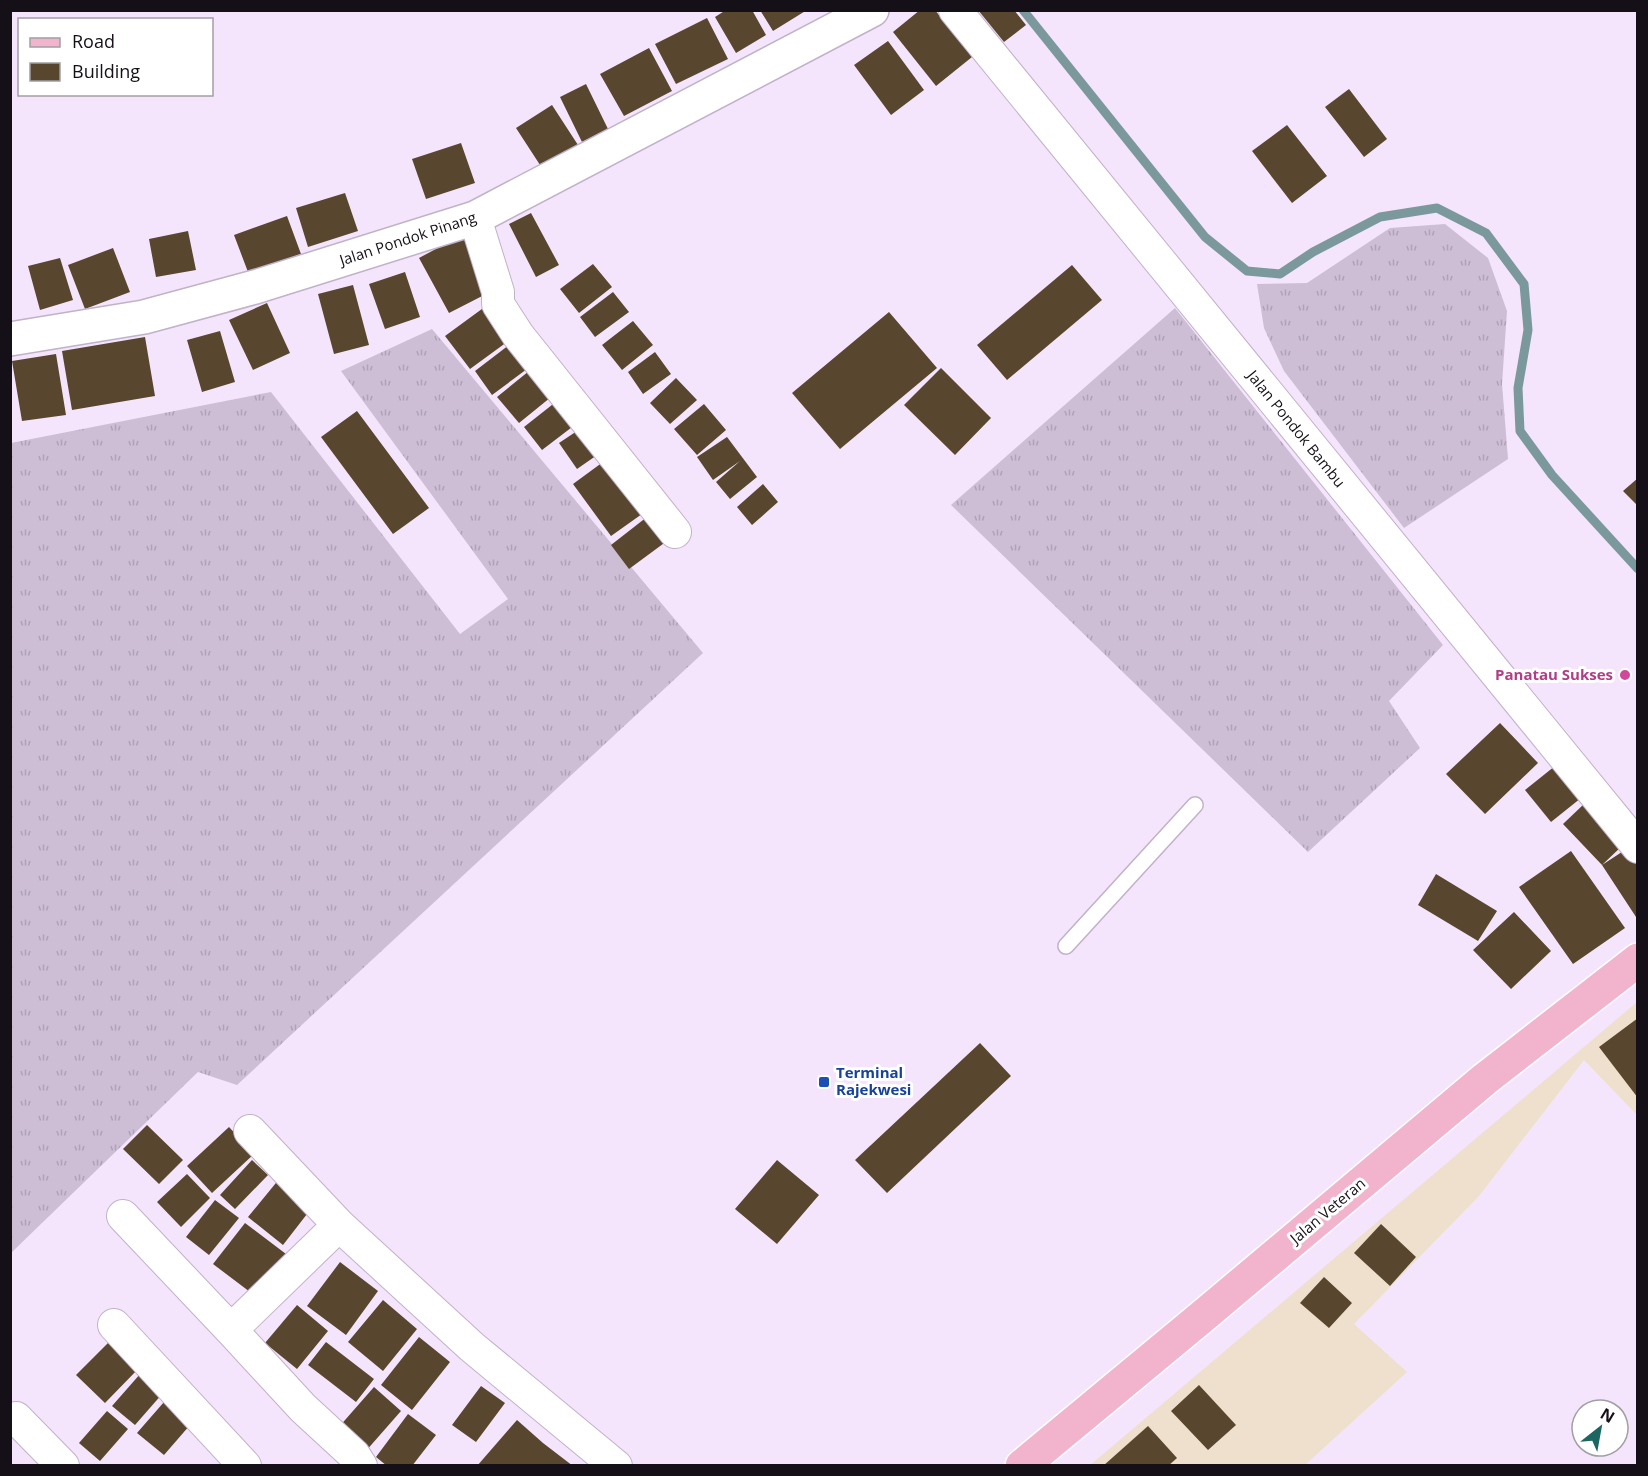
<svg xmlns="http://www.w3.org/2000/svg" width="1648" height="1476" viewBox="0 0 1648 1476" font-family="'Open Sans',sans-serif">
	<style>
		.commercial { fill: #efdfcd }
		.grass { fill: url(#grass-tufts) }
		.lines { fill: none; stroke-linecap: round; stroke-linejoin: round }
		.stream { stroke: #7b989c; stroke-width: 9 }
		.building { fill: #58462e }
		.service-casing { stroke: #c0b2c8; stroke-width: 18 }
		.minor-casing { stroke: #c0b2c8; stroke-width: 34 }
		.tertiary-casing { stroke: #c0b2c8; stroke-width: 36 }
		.primary-casing { stroke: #fff; stroke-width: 36 }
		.service { stroke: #fff; stroke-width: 15 }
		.minor { stroke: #fff; stroke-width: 32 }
		.tertiary { stroke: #fff; stroke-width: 33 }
		.primary { stroke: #f2b4cd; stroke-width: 33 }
		.hotel-dot { fill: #d1479c; stroke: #fff; stroke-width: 2 }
		.transit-dot { fill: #1a4fb4; stroke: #fff; stroke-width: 2 }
		.labels { text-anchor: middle; stroke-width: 6; stroke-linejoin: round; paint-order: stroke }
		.street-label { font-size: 15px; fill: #151018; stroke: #fff }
		.hotel-label { font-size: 15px; font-weight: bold; fill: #b23c85; stroke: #fff; text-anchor: end }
		.transit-label { font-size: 15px; font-weight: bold; fill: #164399; stroke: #fff; text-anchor: start }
	</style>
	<defs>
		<pattern id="grass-tufts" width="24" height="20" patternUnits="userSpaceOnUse" patternTransform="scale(1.5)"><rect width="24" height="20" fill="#cdbed6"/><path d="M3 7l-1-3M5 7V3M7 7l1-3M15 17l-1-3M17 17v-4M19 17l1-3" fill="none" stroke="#afa2b7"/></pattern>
	</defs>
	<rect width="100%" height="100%" fill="#f4e5fd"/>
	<path class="commercial" d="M1637,1002V1113L1636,1114L1584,1060L1479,1196L1354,1324L1407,1372L1305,1465L1089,1466Z"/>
	<path class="grass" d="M1445,224L1488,258L1507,311L1502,384L1508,459L1404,528L1284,371L1264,328L1257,284L1307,283L1390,228Z
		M1175,308L1443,645L1389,701L1420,748L1308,852L951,505Z
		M432,329L703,653L237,1085L198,1072L11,1253V443L271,392L460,634L508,599L341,371Z"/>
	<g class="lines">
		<path class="stream" d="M1023,10L1205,237L1247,271L1280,274L1313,252L1380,217L1437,208L1486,233L1524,284L1528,330L1518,388L1520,431L1552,475L1638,569"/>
	</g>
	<path class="building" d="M726,10H752L766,35L736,53L715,17Z
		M760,10H807L773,31Z
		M920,10H935L972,57L936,86L893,32Z
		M978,10H1014L1026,25L1004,42Z
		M707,18L728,59L676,84L655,44Z
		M888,41L924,90L891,115L854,65Z
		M649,48L672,91L624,116L600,74Z
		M586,84L608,129L582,142L560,97Z
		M1349,89L1387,139L1364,157L1325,107Z
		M552,105L578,145L542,168L516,128Z
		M1287,125L1327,176L1292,203L1252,151Z
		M461,143L475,183L426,199L412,159Z
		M345,193L358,231L308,247L296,208Z
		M531,213L559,265L536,277L509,224Z
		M287,216L301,254L248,272L234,235Z
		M188,231L196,270L156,277L149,239Z
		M462,235L492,291L449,313L419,258Z
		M113,248L130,292L85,309L68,265Z
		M60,258L73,300L40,310L28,266Z
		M593,264L612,287L579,313L560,289Z
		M1072,265L1102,300L1007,380L977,345Z
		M405,272L420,317L385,329L369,284Z
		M353,285L369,345L334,354L318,294Z
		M613,292L629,312L595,337L580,317Z
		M267,303L290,353L253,370L229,320Z
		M486,306L511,339L470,369L445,336Z
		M889,312L937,368L840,449L792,393Z
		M633,321L653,345L622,370L602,345Z
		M220,331L235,382L202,392L187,340Z
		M145,337L155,396L72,410L62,351Z
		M509,345L527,369L492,395L475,371Z
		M655,352L671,374L643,394L628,372Z
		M56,354L66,415L22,421L12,361Z
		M534,367L556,393L519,423L497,397Z
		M941,368L991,418L955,455L904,405Z
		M676,378L697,400L670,424L650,403Z
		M562,397L580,421L542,450L524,427Z
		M704,404L726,430L697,455L674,429Z
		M357,411L429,508L393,534L321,437Z
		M583,427L600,453L577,469L559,443Z
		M727,437L757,477L730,499L716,482L740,461L713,480L697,457Z
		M603,462L642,514L611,536L573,484Z
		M1638,478V506L1623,491Z
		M763,484L778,502L752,525L737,507Z
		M652,513L671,538L629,569L611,545Z
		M1500,723L1538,763L1485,814L1446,774Z
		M1555,766L1581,798L1551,822L1525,790Z
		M1584,804L1623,845L1602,865L1563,824Z
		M1628,848L1638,862L1636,917L1602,865Z
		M1571,851L1625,928L1573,964L1519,887Z
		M1436,874L1497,911L1478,941L1418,905Z
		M1514,912L1551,951L1511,989L1473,950Z
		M1638,1018V1098L1599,1047Z
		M980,1043L1011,1076L887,1193L855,1160Z
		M147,1125L183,1160L159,1184L123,1149Z
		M229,1127L254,1154L212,1193L187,1166Z
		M252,1160L268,1175L235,1209L220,1195Z
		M777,1160L819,1195L777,1244L735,1209Z
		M187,1174L210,1198L181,1227L157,1202Z
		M280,1178L314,1205L283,1245L248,1217Z
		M215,1200L239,1218L209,1255L186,1237Z
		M245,1223L286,1254L254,1295L213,1264Z
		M1381,1224L1416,1257L1390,1286L1354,1253Z
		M340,1262L378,1291L346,1335L307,1306Z
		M1324,1277L1352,1303L1329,1328L1300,1303Z
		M383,1300L417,1329L383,1371L348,1342Z
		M297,1305L328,1331L297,1369L265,1343Z
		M419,1337L450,1362L412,1410L381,1385Z
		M111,1340L140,1367L105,1403L76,1375Z
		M326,1342L374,1379L356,1402L308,1365Z
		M141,1373L163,1393L135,1425L112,1406Z
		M1199,1385L1236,1425L1208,1450L1171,1411Z
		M481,1386L505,1403L476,1442L452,1425Z
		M374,1387L401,1411L365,1452L338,1428Z
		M164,1402L190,1425L164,1455L137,1433Z
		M107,1411L128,1429L100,1461L79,1443Z
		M408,1414L436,1435L412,1466H387L376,1457Z
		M517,1420L543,1443L573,1466H477Z
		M1148,1426L1177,1458L1168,1466H1103Z"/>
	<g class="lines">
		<g class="service-casing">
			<path id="service" d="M1066,946L1195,805"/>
		</g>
		<g class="minor-casing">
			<path id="minor" d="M955,10L1638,847
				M475,218L498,292V304L518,335L675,532
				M250,1131L339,1225L472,1347L616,1466
				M123,1216L231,1330
				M339,1225L231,1330L303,1408L354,1455L361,1466
				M114,1325L245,1466
				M16,1418L63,1466"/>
		</g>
		<g class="tertiary-casing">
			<path id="tertiary" d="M10,339L144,317L255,287L475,218L872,10"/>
		</g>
		<g class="primary-casing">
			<path id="primary" d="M1022,1466L1203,1316L1485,1079L1638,960"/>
		</g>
		<use href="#service" class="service"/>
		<use href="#minor" class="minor"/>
		<use href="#tertiary" class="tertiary"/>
		<use href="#primary" class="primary"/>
	</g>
	<circle class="hotel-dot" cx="1625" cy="675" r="6"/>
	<rect class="transit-dot" x="818" y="1076" width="12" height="12" rx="3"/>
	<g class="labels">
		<g class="street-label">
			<text transform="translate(408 239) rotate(-18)" y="5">Jalan Pondok Pinang</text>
			<text transform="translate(1296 429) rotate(51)" y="5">Jalan Pondok Bambu</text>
			<text transform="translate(1328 1211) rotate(-40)" y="5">Jalan Veteran</text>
		</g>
		<g class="hotel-label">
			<text x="1613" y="680">Panatau Sukses</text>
		</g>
		<g class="transit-label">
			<text x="836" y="1078">Terminal<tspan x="836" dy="17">Rajekwesi</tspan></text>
		</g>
	</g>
	<rect width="1648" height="1476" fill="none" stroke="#151018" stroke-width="24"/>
	<rect x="18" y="18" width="195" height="78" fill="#ffffff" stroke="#a19fa3" stroke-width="1.5"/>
	<rect x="30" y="38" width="30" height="9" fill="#f2b4cd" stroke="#a19fa3" stroke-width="1.5"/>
	<text x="72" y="48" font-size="18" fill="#151018">Road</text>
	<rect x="30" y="63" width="30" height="18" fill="#58462e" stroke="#a19fa3" stroke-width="1.5"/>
	<text x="72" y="78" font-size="18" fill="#151018">Building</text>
	<g transform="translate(1600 1428) rotate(31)"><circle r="28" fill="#ffffff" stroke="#a19fa3" stroke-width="1.5"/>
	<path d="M0-4.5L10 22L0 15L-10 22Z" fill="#1b6660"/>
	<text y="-9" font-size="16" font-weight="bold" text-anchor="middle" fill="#151018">N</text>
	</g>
</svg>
